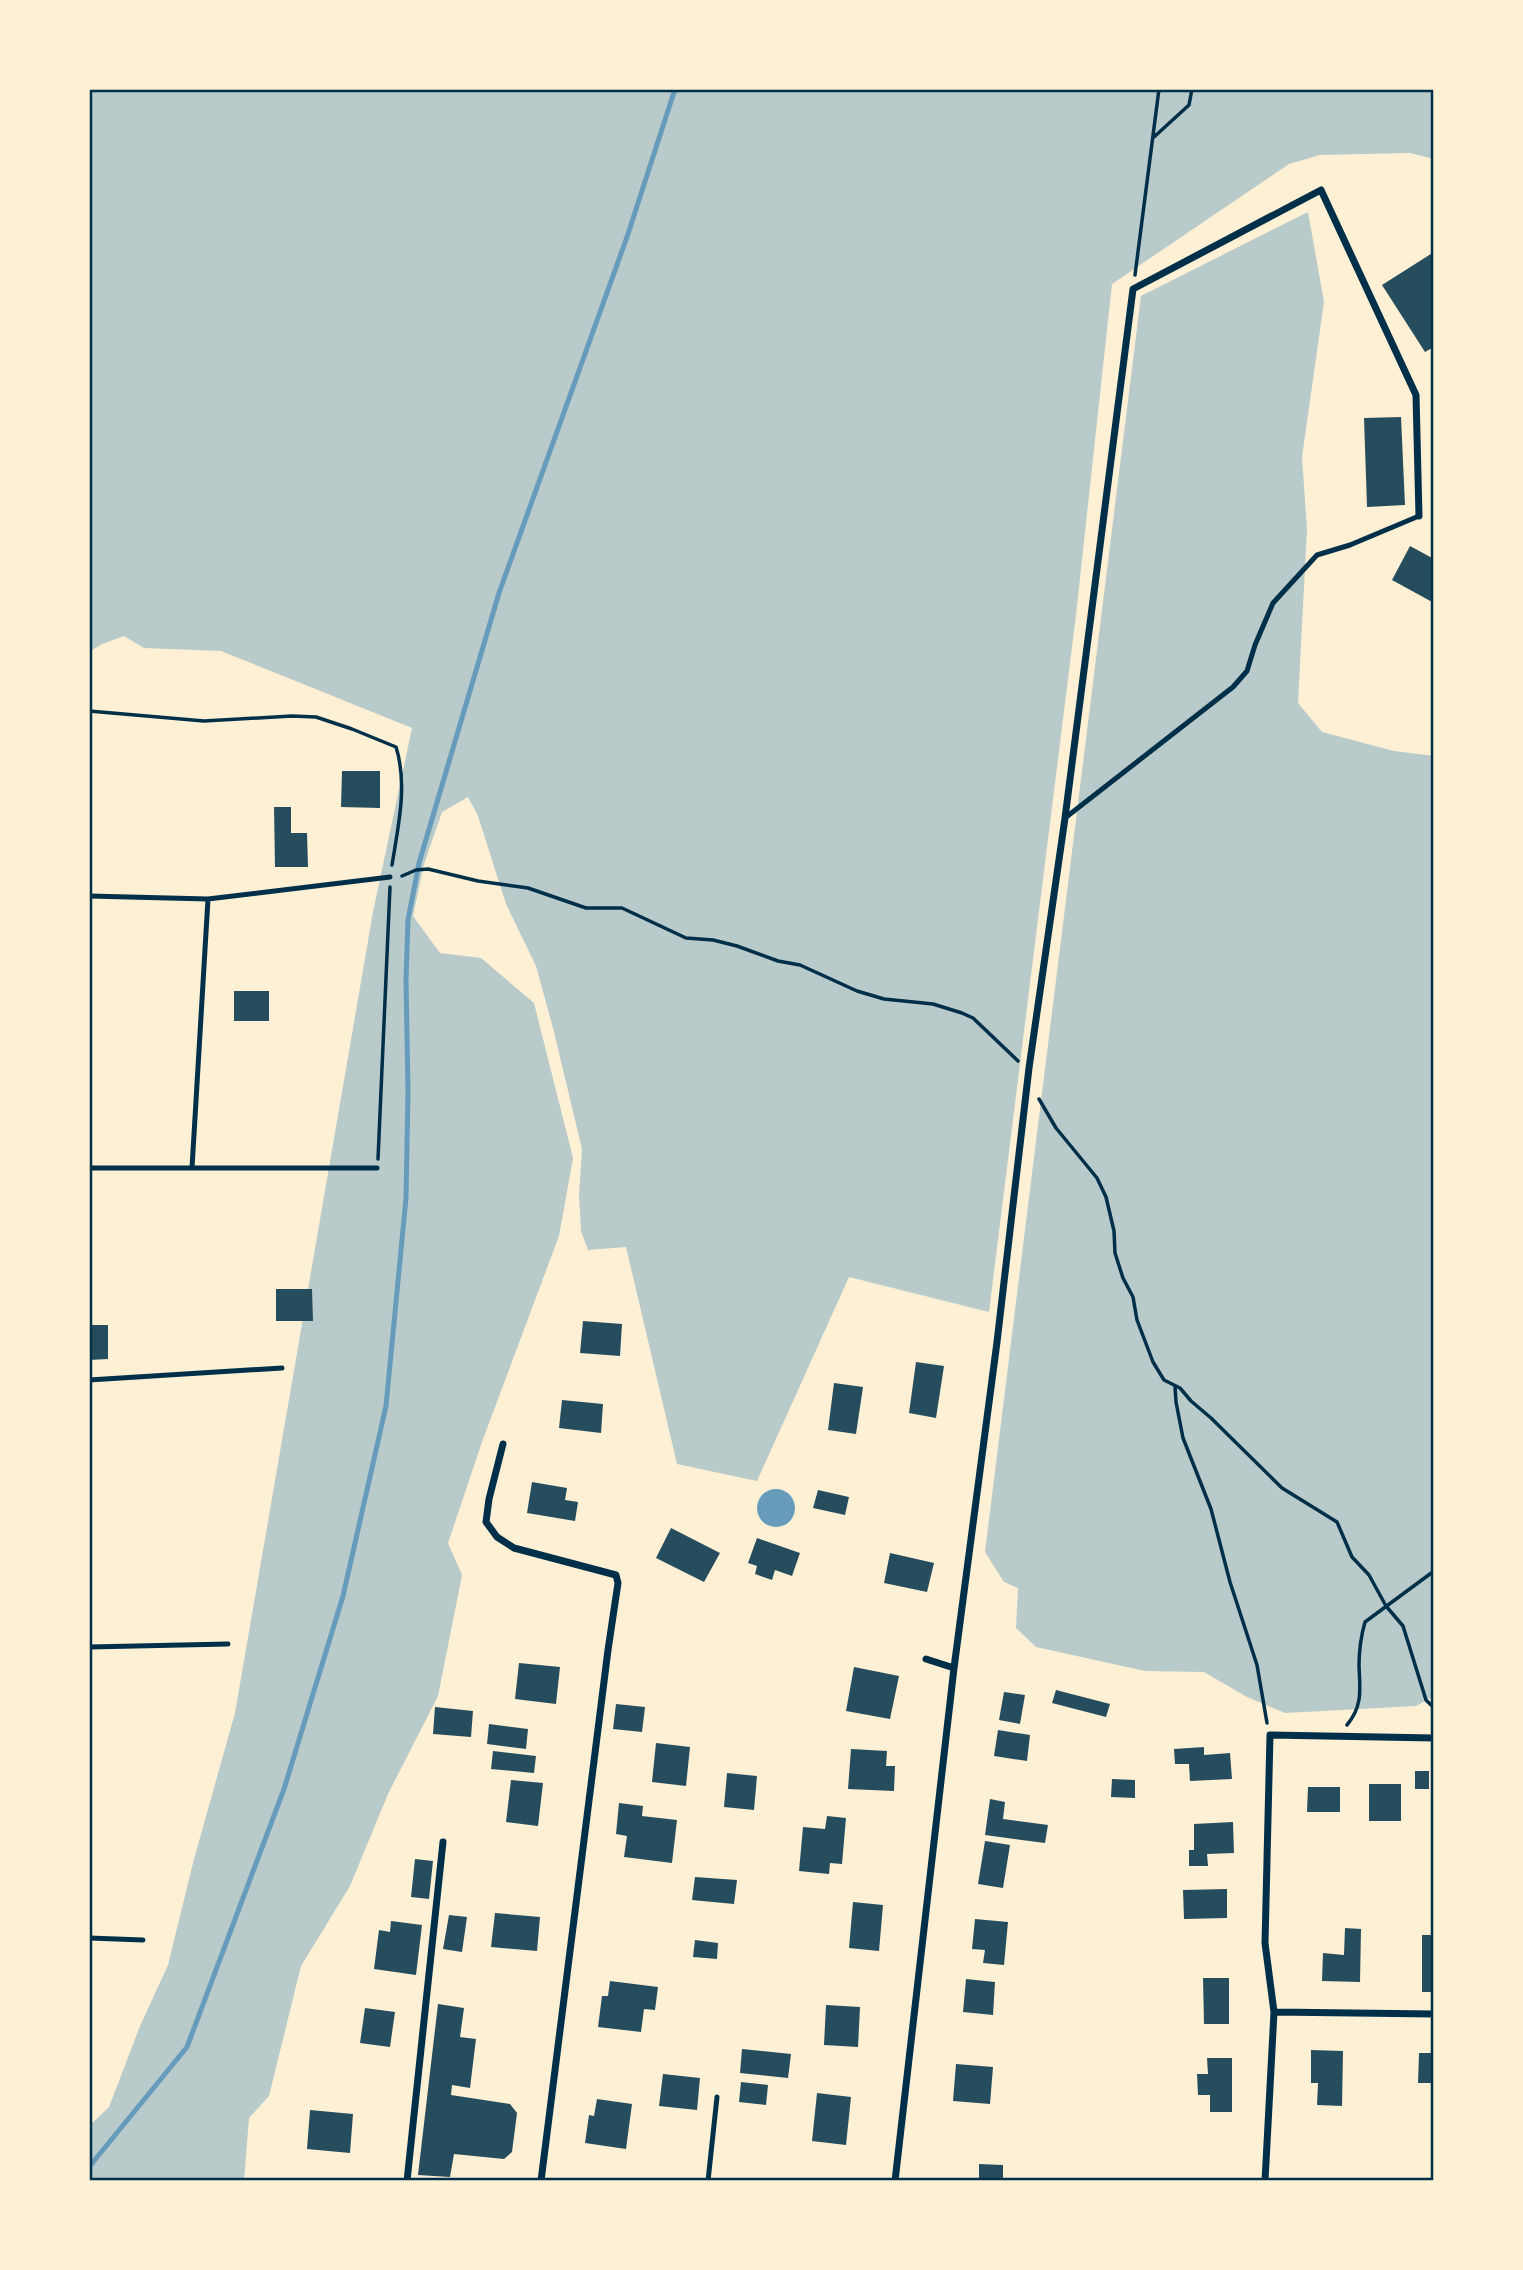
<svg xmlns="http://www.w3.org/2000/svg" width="1523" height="2270" viewBox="0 0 1523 2270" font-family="'Exo 2',sans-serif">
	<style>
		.green { fill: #b9caca }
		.water { fill: #669bbc }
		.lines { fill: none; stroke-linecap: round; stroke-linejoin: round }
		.stream { stroke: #669bbc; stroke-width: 5 }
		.building { fill: #264d5e }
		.path { stroke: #003049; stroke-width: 3.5 }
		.service { stroke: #003049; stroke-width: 5 }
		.minor { stroke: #003049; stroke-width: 7 }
		.neatline { fill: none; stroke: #003049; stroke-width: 2.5 }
	</style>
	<rect width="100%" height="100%" fill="#fdf0d5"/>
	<path class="green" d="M89,89H1434V159L1410,153L1320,155L1289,164L1112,284L1076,615L989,1312L849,1277L757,1481L677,1464L626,1247L588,1250L581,1231L579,1195L582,1149L553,1028L536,966L506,904L478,816L468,797L442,812L424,864L413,916L440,953L481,958L534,1003L573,1158L559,1236L482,1442L448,1543L462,1575L438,1696L388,1794L350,1886L301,1966L269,2096L249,2118L244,2181H89V2126L109,2107L140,2026L168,1965L194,1859L235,1713L373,912L412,728L221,651L144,648L124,636L102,644L89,652Z
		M1308,212L1324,302L1302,457L1307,529L1298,703L1322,732L1394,751L1434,756V1696L1416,1706L1285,1713L1247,1697L1204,1672L1145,1671L1036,1647L1016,1628L1018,1588L1004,1582L985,1552L1141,296Z"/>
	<path class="water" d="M757 1508a19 19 0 1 1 38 0a19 19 0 1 1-38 0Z"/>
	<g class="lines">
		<path class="stream" d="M89,2167L187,2047L284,1789L343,1596L386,1406L406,1198L408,1091L406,979L408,920L419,863L499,593L627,237L675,89"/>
	</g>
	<path class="building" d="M1434,252V347L1425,352L1382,285Z
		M1401,417L1405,505L1367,507L1364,418Z
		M1410,546L1434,559V603L1392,580Z
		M342,771H380V808L341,807Z
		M274,807H291V833H307L308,867H275Z
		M234,991H269V1021H234Z
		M276,1289H312L313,1321H276Z
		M583,1321L622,1324L620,1356L580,1353Z
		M89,1325H108V1359L89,1360Z
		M916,1362L944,1366L936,1418L909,1413Z
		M834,1383L863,1387L856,1434L828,1430Z
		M562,1400L603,1404L601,1433L559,1428Z
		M532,1482L567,1488L565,1500L578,1502L575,1521L527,1513Z
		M818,1490L849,1497L845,1515L813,1508Z
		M671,1528L720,1553L704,1582L656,1558Z
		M757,1538L800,1553L792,1576L775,1570L772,1580L755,1574L757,1566L748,1563Z
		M890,1553L934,1563L927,1592L884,1583Z
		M519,1663L560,1667L556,1704L515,1699Z
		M854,1667L899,1676L890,1719L846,1711Z
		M1056,1690L1110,1704L1106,1717L1052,1703Z
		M1004,1692L1025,1695L1020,1724L999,1720Z
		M616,1704L645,1707L642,1732L613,1729Z
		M435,1707L473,1711L471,1737L433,1734Z
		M489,1724L528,1729L526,1749L487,1744Z
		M998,1730L1030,1735L1027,1761L994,1756Z
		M656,1743L690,1747L686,1786L652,1782Z
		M1204,1747V1755L1230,1753L1232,1779L1190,1781L1189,1764H1175L1174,1749Z
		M851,1749L887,1751L886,1766H895L894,1791L848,1789Z
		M493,1751L536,1756L534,1773L491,1769Z
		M1415,1771H1429V1789H1415Z
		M727,1773L757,1776L754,1810L724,1807Z
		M1112,1779L1135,1780V1798L1111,1797Z
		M511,1780L543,1783L538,1826L506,1822Z
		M1369,1784H1401V1821H1369Z
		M1308,1787H1340V1812H1307Z
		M990,1799L1005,1802L1003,1819L1048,1825L1045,1843L985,1835Z
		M619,1803L643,1806L642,1816L677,1820L672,1863L624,1857L627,1836L616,1834Z
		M827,1816L846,1818L842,1864L830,1863L829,1874L799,1871L803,1827L825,1829Z
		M1233,1822L1234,1853L1207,1854L1208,1866H1189V1850H1194V1824Z
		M985,1841L1010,1845L1003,1888L978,1884Z
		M415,1859L433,1861L429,1899L411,1897Z
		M695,1877L737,1880L734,1904L692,1900Z
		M1227,1889V1918L1184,1919L1183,1890Z
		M853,1902L883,1905L879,1951L849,1948Z
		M495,1913L540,1917L537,1951L491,1947Z
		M449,1915L467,1917L462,1952L443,1949Z
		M975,1919L1008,1922L1004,1965L983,1963L985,1950L972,1949Z
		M391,1921L422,1925L416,1975L374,1969L379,1930L390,1932Z
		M1345,1928L1361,1929L1360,1982L1322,1981L1323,1953L1344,1955Z
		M1422,1935H1434V1992H1422Z
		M695,1940L718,1943L717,1959L693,1957Z
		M1203,1978H1229V2024H1204Z
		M966,1979L995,1982L993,2015L963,2012Z
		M610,1981L658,1987L655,2010L644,2009L641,2032L598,2027L602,1996H608Z
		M438,2004L464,2008L460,2037L476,2039L470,2088L452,2085L451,2095L510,2104L517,2113L512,2152L504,2159L454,2154L450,2177L418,2175Z
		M826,2005L860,2007L858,2047L824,2045Z
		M365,2008L395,2012L390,2047L360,2043Z
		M742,2049L791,2054L788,2078L740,2073Z
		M1311,2050L1343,2051L1342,2106L1317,2105L1318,2083H1311Z
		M1419,2053H1434V2083H1418Z
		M1207,2058H1232V2112H1210V2095H1198L1197,2074H1208Z
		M956,2064L993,2067L990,2104L953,2101Z
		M663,2074L700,2078L697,2110L659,2106Z
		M741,2082L768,2085L766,2105L739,2102Z
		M817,2093L851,2097L846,2145L812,2141Z
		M597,2099L632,2104L626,2149L585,2143L589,2115L594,2116Z
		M310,2110L353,2114L350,2153L307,2149Z
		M979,2164L1003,2165V2181H979Z"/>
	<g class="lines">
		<path class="path" d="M1154,137L1189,105L1192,89
			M1135,275L1159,89
			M89,711L204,721L292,716L316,717L352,729L396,747C408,785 398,827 392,865
			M402,876L416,870L428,869L478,881L528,888L586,908H622L686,938L713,940L737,946L778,961L800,965L857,991L884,999L933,1004L962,1013L973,1018L1018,1061
			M1039,1099L1056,1128L1097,1178L1106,1197L1114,1231L1115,1253L1123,1278L1133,1297L1137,1320L1153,1362L1164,1380L1180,1388L1191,1401L1211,1418L1282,1488L1337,1522L1352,1557L1369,1575L1386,1606L1403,1626L1426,1700L1434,1708
			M378,1159L390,887
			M1175,1386L1176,1402L1183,1438L1211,1509L1230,1582L1257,1665L1267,1723
			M1347,1725C1363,1706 1360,1689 1359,1666C1359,1651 1361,1636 1365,1622L1434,1571"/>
		<path class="service" d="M1065,818L1233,687L1247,671L1255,645L1273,603L1317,555L1350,545L1419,516
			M89,896L208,899L390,877
			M89,1168H377
			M192,1168L208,899
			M89,1380L282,1368
			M89,1647L228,1644
			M89,1938L143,1940
			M708,2181L717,2097"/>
		<path class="minor" d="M503,1444L489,1499L486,1522L497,1537L514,1548L616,1575L618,1583L608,1650L541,2181
			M926,1659L954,1668
			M1274,2012L1434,2014
			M407,2181L443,1842
			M895,2181L954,1668L997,1342L1029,1068L1065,818L1133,289L1321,190L1416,395L1419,516
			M1265,2181L1274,2012L1265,1943L1270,1735L1434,1738"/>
	</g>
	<rect width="1523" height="2270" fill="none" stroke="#fdf0d5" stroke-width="182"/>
	<rect x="91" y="91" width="1341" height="2088" class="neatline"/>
</svg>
